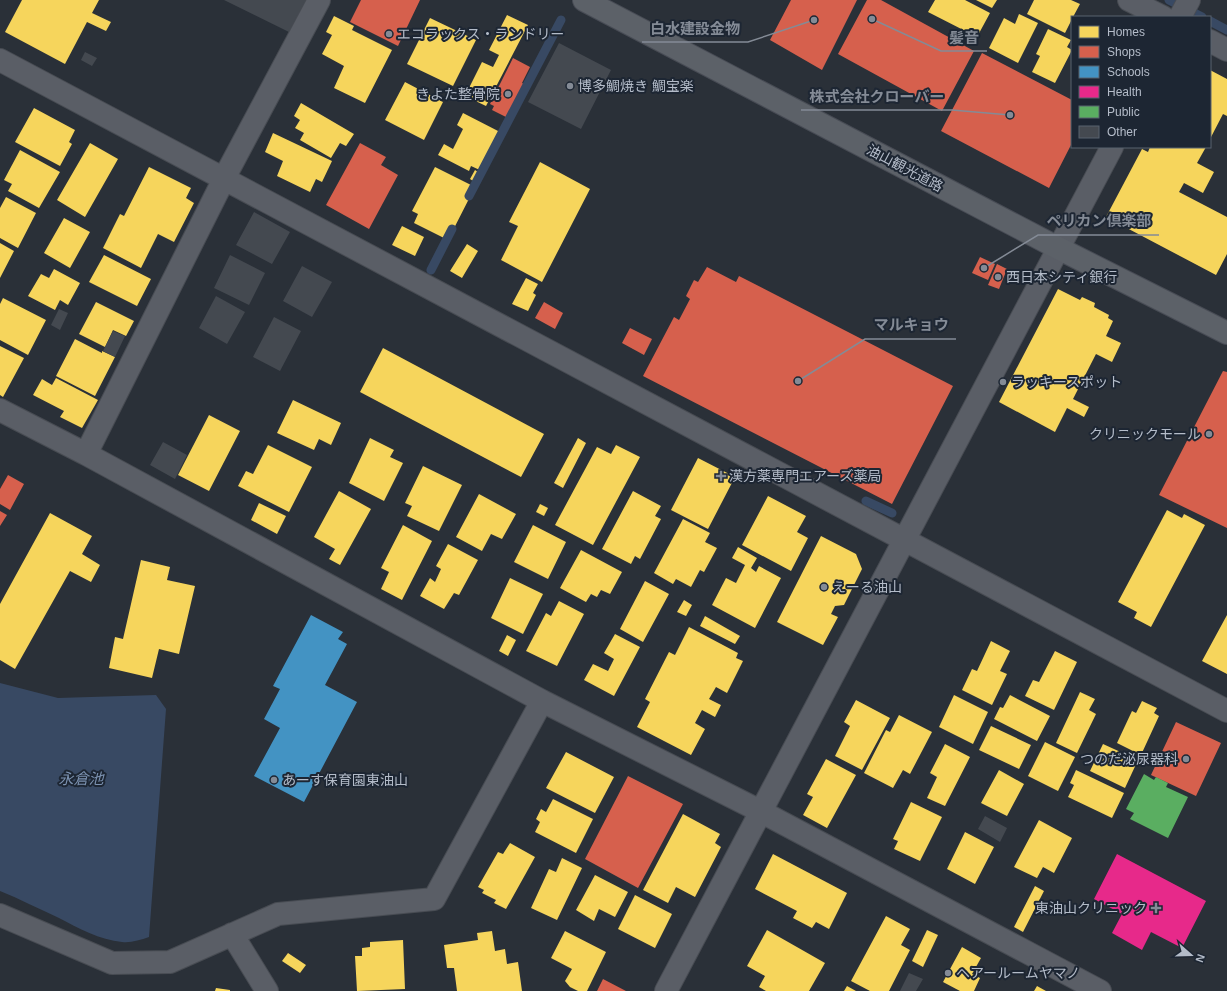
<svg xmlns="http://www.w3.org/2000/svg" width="1227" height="991" viewBox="0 0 1227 991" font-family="Arial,'Noto Sans JP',sans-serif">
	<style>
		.water { fill: #384963 }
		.homes { fill: #f6d55c }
		.shops { fill: #d6604d }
		.schools { fill: #4393c3 }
		.health { fill: #e7298a }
		.public { fill: #5aae61 }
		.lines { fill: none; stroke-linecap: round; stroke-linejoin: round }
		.stream { stroke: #384963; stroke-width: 9 }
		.building { fill: #444950 }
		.minor-casing { stroke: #484c53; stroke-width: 24 }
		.major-casing { stroke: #484c55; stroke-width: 24 }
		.minor { stroke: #5a5e66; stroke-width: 22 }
		.major { stroke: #5c6168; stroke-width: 22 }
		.poi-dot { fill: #848b96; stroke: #1d2633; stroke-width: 1.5 }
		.labels { text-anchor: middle; stroke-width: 4; stroke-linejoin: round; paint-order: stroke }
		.poi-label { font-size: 14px; fill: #b4bcc9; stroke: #1d2633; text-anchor: start }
		.street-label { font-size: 14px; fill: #b4bcc9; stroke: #1d2633 }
		.water-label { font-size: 15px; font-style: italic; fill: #7c92b1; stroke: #1d2633 }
		.leader { fill: none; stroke: #848b96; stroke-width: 1.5 }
		.callout-dot { fill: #848b96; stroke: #1d2633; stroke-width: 1.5 }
		.callout-label { font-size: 15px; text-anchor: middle; font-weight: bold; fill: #848b96; stroke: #1d2633; stroke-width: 4; stroke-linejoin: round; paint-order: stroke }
	</style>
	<rect width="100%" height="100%" fill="#2a3038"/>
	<path class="water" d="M0,683L58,698L156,695L166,709L149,937C140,940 131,943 122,942C100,940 78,928 59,918C39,909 20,899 0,891Z"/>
	<path class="homes" d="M22,0H99L92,13L111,22L106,31L87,22L65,64L5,32Z
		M935,0H965L990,13L977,37L928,12Z
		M976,0H997L992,8Z
		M1034,0H1071L1080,4L1073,17H1072V19L1065,33L1027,14Z
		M1019,14L1038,23L1018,63L989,48L1004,18L1015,24Z
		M507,15L528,25L486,106L465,96L482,62L493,67L499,55L489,50Z
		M334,16L354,26L352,30L392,50L365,103L334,88L344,66L322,54L332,35L326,32Z
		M430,18L476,40L453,86L407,64Z
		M1048,29L1071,40L1067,47L1072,50L1055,83L1032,72L1040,56L1036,54Z
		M1210,70L1227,79V116L1223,114L1210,139Z
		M405,82L443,102L424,140L385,120Z
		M301,103L354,134L346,146L340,143L331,158L300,140L304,133L295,128L300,120L294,116Z
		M34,108L75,130L69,142L72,144L60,166L15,142Z
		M463,113L500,132L489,153L493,155L484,172L471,166L469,171L438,155L444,144L453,149L463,129L457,125Z
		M273,133L332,161L322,182L316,179L310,192L277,176L283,161L265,152Z
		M90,143L118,159L85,217L57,200Z
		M1150,147H1206L1197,163L1214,172L1203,193L1184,183L1179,192L1227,217V254L1216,275L1106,217L1142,149L1148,152Z
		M20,150L60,172L39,208L8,191L12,184L4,180Z
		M540,162L590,189L542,282L501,260L518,226L509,222Z
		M149,167L191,188L186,198L194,203L174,242L158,234L141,268L103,248L120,214L124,216Z
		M435,167L475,187L448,240L414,223L418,214L412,211Z
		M475,170L481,174L476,183L470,179Z
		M6,197L36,213L18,248L0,238V208Z
		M64,218L90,232L70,268L44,253Z
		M402,226L424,237L415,256L392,245Z
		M0,243L14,251L0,278Z
		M467,244L478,251L462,278L450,271Z
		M104,255L151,279L137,306L89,282Z
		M54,269L80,283L68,305L60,300L55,310L28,296L41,274L49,278Z
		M526,278L538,284L533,293L536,295L528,311L512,304Z
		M1058,289L1080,300L1082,297L1095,303L1094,307L1109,315L1108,318L1113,321L1106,336L1121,343L1112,362L1096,354L1073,399L1089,407L1084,417L1067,408L1055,432L999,402Z
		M3,298L46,320L28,355L0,340V304Z
		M96,302L134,321L126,336L113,330L105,347L79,334Z
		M75,339L102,353V351L115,357L95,396L56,376Z
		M0,346L24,358L3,397L0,395Z
		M383,348L544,434L521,477L360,392Z
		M56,378L98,400L82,428L60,417L64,411L33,395L42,379L52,385Z
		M293,400L341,423L331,445L319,439L314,450L277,433Z
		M209,415L240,431L209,491L178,475Z
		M370,438L394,450L390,457L403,463L384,501L349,483Z
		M578,438L586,443L563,488L554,483Z
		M268,445L312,467L289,512L238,486L246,471L253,474Z
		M616,445L640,457L593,545L555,525L597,447L611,454Z
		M698,458L735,477L708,529L671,510Z
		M423,466L462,485L439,531L407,516L412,506L405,503Z
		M339,491L371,509L340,565L329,559L335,549L314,537Z
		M633,491L661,506L655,516L661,519L640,559L635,556L631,564L602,549Z
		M479,494L516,514L502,539L491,534L482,551L456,537Z
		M768,496L806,516L797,532L808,538L791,571L742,545Z
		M259,503L286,516L277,534L251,520Z
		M540,504L548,508L544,516L536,512Z
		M1167,510L1182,518L1184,514L1205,525L1151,627L1134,618L1137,612L1118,602Z
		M50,513L92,536L82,554L100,565L91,582L70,571L15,669L0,660V604Z
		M683,519L710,533L705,542L717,548L704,572L700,570L691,587L676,579L673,584L654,573Z
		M403,525L432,541L402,600L381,589L389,572L381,568Z
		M533,525L566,542L548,579L514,562Z
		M821,536L856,554L862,569L844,605L835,606L831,614L838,617L823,645L777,622Z
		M448,544L478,560L459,595L454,593L444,609L420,596L430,578L435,582L441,569L436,566Z
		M738,547L757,558L751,568L756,572L759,566L781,578L755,628L712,605L726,578L736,583L745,565L732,558Z
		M581,550L622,572L610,594L601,590L597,597L591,594L586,602L560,588Z
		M141,560L170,567L167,580L195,586L179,654L159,649L152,678L109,668L115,637L123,639Z
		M510,578L543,594L523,634L491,618Z
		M645,581L669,594L643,642L620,629Z
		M684,600L692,605L686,616L677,612Z
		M559,601L584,614L557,666L526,651L546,613L551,616Z
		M1227,615V674L1202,661Z
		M705,616L740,636L735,644L700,626Z
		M689,627L738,653L736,658L743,661L727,693L716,687L709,699L721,705L715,717L702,710L695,723L705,729L691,755L637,727L650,702L645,699L669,652L675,655Z
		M615,634L640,647L614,696L584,680L593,664L608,671L614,659L604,653Z
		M507,635L516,640L508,656L499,651Z
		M991,641L1010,651L1000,671L1007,674L992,705L962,690L972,669L977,671Z
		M1055,651L1077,662L1054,710L1025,696L1033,680L1039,682Z
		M1080,692L1095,699L1089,710L1096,714L1077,753L1056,743Z
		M954,695L988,712L973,744L939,727Z
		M1010,695L1050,716L1037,741L994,719L1000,707L1003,708Z
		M856,700L890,718L862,770L835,756L850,726L844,722Z
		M1142,701L1157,708L1154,713L1159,716L1141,755L1117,743L1132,711L1136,713Z
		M899,715L932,732L910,774L903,770L893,788L864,773L886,730L890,732Z
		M991,726L1031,745L1019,769L979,750Z
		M1045,742L1075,757L1058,791L1028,776Z
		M945,744L970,757L945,806L927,798L937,777L930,773Z
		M1103,744L1138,760L1125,788L1090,771Z
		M566,752L614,777L595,813L546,788Z
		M826,759L856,775L827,828L803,815L813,797L807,794Z
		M999,770L1024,784L1007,816L981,803Z
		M1076,770L1124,793L1112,818L1068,797L1074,785L1070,783Z
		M553,799L593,819L576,853L535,832L540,822L536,819L541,809L546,812Z
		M911,802L942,817L920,861L894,849L898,841L893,839Z
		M683,814L720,834L715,843L721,847L695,897L676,887L668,903L643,890Z
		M1039,820L1072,838L1054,873L1043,867L1037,878L1014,867Z
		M965,832L994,847L975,884L947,869Z
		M510,843L535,857L506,909L494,903L496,900L482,893L484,890L478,887L498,852L503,854Z
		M773,854L847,893L829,929L816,922L812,928L793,918L797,911L755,889Z
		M562,858L582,868L557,920L531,908L549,869L556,872Z
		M595,875L628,892L615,917L599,909L594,921L576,910Z
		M1035,886L1044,891L1023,932L1014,927Z
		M635,895L672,914L655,948L618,929Z
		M886,916L910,929L901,945L910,950L889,991H870L851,981Z
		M767,930L825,963L809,991H766L759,987L765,976L747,966Z
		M927,930L938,935L923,967L912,961Z
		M492,931L495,951L505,949L507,964L518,962L522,991H457L454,968H447L444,945L478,940L477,933Z
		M565,931L606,952L587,991H578L570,987L565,981L572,969L551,958Z
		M403,940L405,989L357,991L355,956H362V948L370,947V942Z
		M962,947L981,958L972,974L980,978L974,991H960L943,982Z
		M288,953L306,965L300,973L282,961Z
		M847,986L856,991H844Z
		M1037,986L1046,991H1034Z
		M216,988L230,990V991H215Z"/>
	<path class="shops" d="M361,0H420L398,46L350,22Z
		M791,0H857L822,70L770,40Z
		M867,0H881L974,51L942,111L838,54Z
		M982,53L1072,100V143L1049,188L941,131Z
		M513,58L530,67L522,83L526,85L508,118L492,110L494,106L490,104Z
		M360,143L386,157L381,165L398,175L369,229L326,205Z
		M980,257L995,264L988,280L972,273Z
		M997,264L1007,269L999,289L988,285Z
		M707,267L736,282L739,276L953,386L892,504L643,376L674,317L679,320L690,299L686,296L694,280L698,282Z
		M544,302L563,313L555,329L535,318Z
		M630,328L652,339L644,355L622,343Z
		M1223,371L1227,372V528L1159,495Z
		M8,475L24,484L10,510L0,504V489Z
		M0,511L7,515L0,526Z
		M1176,722L1221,743L1196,796L1151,775Z
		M628,776L683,804L638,888L585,859Z
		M603,979L626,991H597Z"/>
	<path class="schools" d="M311,615L343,632L338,639L347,644L325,685L357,702L304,802L254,776L280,728L264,719L280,689L273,686Z"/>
	<path class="health" d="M1117,854L1206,901L1182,948L1151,932L1142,950L1112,933L1122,914L1094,899Z"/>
	<path class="public" d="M1144,774L1154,780L1156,777L1168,783L1166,787L1188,797L1168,838L1130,819L1134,813L1126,809Z"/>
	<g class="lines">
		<path class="stream" d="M1169,0L1202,17
			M1210,21L1227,30
			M469,196L561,20
			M431,270L452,229
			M866,501L892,513"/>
	</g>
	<path class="building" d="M224,0H306L289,32Z
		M559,43L611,70L581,129L528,102Z
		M85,52L97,58L92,66L81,60Z
		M254,212L290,232L272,264L236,245Z
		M230,255L265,273L249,305L214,288Z
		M302,266L332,282L312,317L283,301Z
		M216,296L245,312L227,344L199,328Z
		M59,309L68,313L60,330L51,325Z
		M274,317L301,331L280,371L253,357Z
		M113,331L125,336L115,357L103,351Z
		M163,442L187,455L175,479L150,465Z
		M985,816L1007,828L1000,842L978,829Z
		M909,973L923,979L916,991H900Z"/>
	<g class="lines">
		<g class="minor-casing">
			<path id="minor" d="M1129,0L1163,17
				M1180,17L1189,0
				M1210,41L1227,50
				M0,60C411,274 820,491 1227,711
				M0,410L86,454L542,701L760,811L1100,991
				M86,454L230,167L319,0
				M0,915L112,963L170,962L278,914L434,899L542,701
				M232,934L267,991
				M666,991L1112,147"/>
		</g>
		<g class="major-casing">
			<path id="major" d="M584,0L1058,248L1227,333"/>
		</g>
		<use href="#minor" class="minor"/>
		<use href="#major" class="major"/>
	</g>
	<g class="poi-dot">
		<circle cx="389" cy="34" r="4"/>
		<circle cx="570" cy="86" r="4"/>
		<circle cx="508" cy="94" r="4"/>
		<circle cx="998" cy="277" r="4"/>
		<circle cx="1003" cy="382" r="4"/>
		<circle cx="1209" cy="434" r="4"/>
		<path d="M719 470h4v4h4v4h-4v4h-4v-4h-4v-4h4z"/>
		<circle cx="824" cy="587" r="4"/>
		<circle cx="1186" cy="759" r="4"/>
		<circle cx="274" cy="780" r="4"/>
		<path d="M1154 902h4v4h4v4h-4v4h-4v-4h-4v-4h4z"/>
		<circle cx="948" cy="973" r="4"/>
	</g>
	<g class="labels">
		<g class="poi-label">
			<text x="397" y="39">エコラックス・ランドリー</text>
			<text x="578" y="91">博多鯛焼き 鯛宝楽</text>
			<text x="500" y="99" text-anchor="end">きよた整骨院</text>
			<text x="1006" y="282">西日本シティ銀行</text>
			<text x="1011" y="387">ラッキースポット</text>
			<text x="1201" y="439" text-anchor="end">クリニックモール</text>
			<text x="729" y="481">漢方薬専門エアーズ薬局</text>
			<text x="832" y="592">えーる油山</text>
			<text x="1178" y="764" text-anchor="end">つのだ泌尿器科</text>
			<text x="282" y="785">あーす保育園東油山</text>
			<text x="1147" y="913" text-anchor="end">東油山クリニック</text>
			<text x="956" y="978">ヘアールームヤマノ</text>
		</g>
		<g class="street-label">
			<text transform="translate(905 168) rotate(28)" y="5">油山観光道路</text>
		</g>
		<g class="water-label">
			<text x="81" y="784">永倉池</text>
		</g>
	</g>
	<path class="leader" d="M814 20L748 42H642M872 19L941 51H987M1010 115L952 110H801M984 268L1038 235H1159M798 381L865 339H956"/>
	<g class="callout-dot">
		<circle cx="814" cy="20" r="4"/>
		<circle cx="872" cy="19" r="4"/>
		<circle cx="1010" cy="115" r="4"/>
		<circle cx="984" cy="268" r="4"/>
		<circle cx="798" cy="381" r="4"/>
	</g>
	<g class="callout-label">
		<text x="695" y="34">白水建設金物</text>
		<text x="964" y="43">髪音</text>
		<text x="877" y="102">株式会社クローバー</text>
		<text x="1099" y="226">ペリカン倶楽部</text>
		<text x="911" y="330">マルキョウ</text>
	</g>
	<rect x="1071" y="16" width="140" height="132" fill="#1d2633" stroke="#59626f"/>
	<rect x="1079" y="26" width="20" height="12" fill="#f6d55c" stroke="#59626f"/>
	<text x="1107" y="36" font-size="12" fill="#b4bcc9">Homes</text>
	<rect x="1079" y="46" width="20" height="12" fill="#d6604d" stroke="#59626f"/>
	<text x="1107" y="56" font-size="12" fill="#b4bcc9">Shops</text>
	<rect x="1079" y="66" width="20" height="12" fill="#4393c3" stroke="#59626f"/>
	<text x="1107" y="76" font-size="12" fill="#b4bcc9">Schools</text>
	<rect x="1079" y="86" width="20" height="12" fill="#e7298a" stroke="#59626f"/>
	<text x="1107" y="96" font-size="12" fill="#b4bcc9">Health</text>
	<rect x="1079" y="106" width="20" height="12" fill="#5aae61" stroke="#59626f"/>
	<text x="1107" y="116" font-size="12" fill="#b4bcc9">Public</text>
	<rect x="1079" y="126" width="20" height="12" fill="#444950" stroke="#59626f"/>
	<text x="1107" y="136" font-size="12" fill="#b4bcc9">Other</text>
	<g transform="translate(1191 955) rotate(110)" stroke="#1d2633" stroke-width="3" paint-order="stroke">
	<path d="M0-3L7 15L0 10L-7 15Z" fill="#b4bcc9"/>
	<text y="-6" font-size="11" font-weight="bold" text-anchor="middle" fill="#b4bcc9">N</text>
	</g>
</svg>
